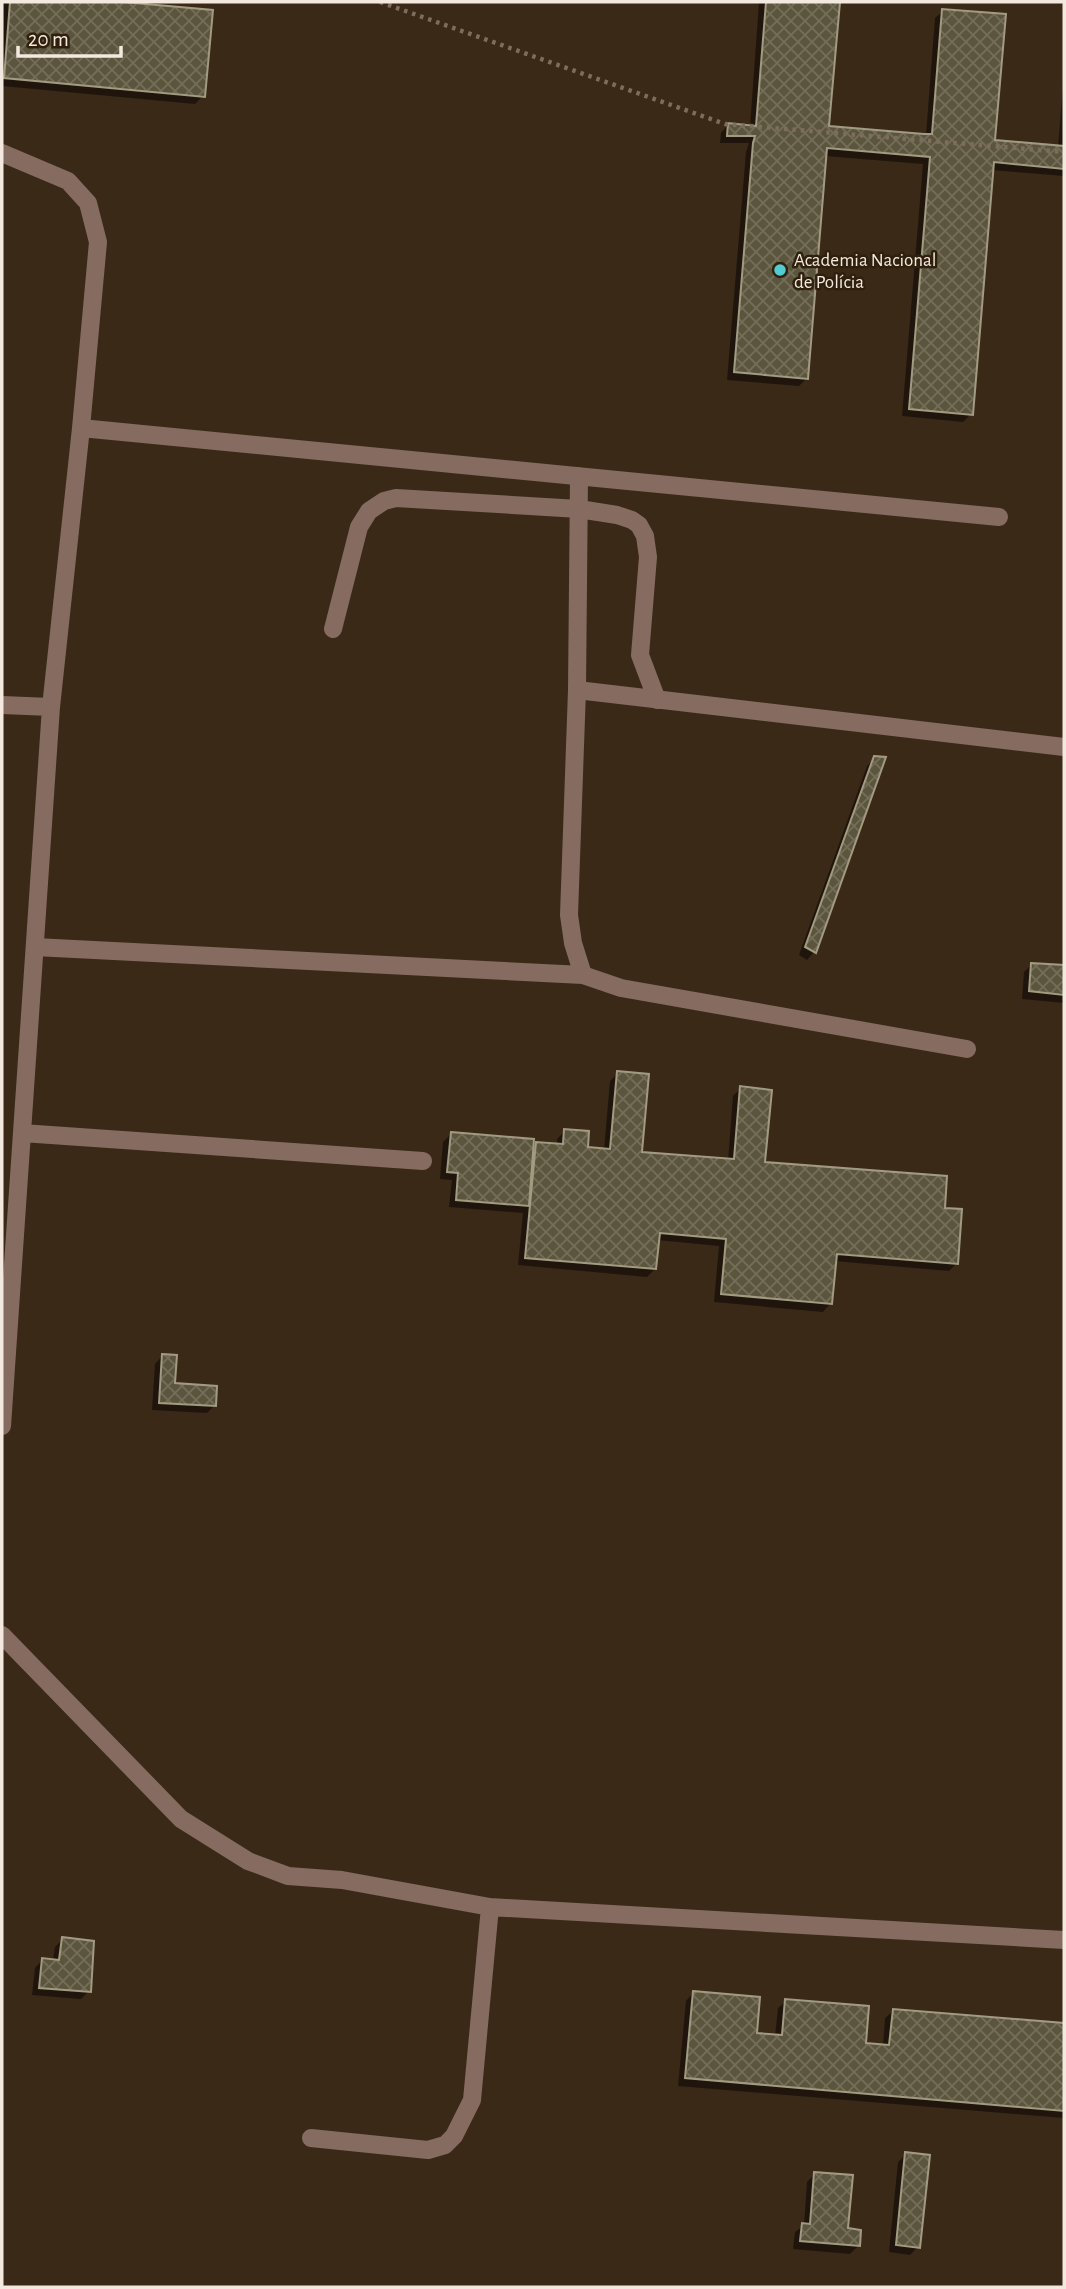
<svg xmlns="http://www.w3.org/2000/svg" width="1066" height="2289" viewBox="0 0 1066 2289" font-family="'Alegreya Sans',sans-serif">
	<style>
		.shadow { fill: #0007 }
		.building { fill: url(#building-cross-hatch); stroke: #a29b81; stroke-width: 2 }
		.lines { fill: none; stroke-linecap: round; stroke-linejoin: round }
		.path { stroke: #7c6d5d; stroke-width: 4.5; stroke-dasharray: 3.5 5; stroke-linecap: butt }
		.minor { stroke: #856b60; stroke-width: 18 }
		.poi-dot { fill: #51ccd1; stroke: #2f200d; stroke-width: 2.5 }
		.labels { text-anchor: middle; stroke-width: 5; stroke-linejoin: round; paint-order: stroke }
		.poi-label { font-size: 19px; fill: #f4e9de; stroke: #2f200d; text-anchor: start }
	</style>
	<defs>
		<pattern id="building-cross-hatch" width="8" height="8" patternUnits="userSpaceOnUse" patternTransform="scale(1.75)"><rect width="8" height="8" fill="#5c553d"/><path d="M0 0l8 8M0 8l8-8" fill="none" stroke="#746d59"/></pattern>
	</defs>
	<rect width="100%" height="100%" fill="#3a2917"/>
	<path class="shadow" d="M4,2H157L153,6L203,96L195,104L2,86Z
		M759,2H838L827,127L926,135L935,18L943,11L994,142L1058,147L1064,73V176L991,170L971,414L963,422L902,416L923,164L825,156L807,378L799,386L727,380L746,152L749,143H720L721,133L728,125L750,127Z
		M875,758L814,952L807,960L799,955L867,766Z
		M1032,964L1064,967V1003L1022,999L1024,972Z
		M618,1073L640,1153L728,1161L733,1096L741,1088L764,1163L943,1210L957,1263L949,1271L834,1261L830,1304L823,1312L714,1302L719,1246L657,1240L655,1269L647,1277L518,1265L523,1213L449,1207L452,1180L440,1179L443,1142L451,1134L557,1146V1139L565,1131L586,1148L604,1150L610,1081Z
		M162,1356L173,1384L215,1405L207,1413L152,1410L155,1364Z
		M63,1939L89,1991L81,1999L32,1995L35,1968L42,1960L53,1961L55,1947Z
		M693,1993L755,2034L775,2036L778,2008L786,2001L864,2044L883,2046L885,2018L893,2011L1064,2024V2118L678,2086L686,2001Z
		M906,2154L918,2247L910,2255L889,2252L898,2162Z
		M815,2174L858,2246L850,2254L793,2249L795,2232L804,2225L807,2182Z"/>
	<path class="building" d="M10,2H123L213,10L205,97L4,78Z
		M766,2H840L829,126L924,134H932L942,9L1006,14L995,140L1064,146V169L994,162L973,415L909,409L930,157L827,148L808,379L734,372L753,143L755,136H727L728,123L756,126Z
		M874,756L886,757L816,953L805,947Z
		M1031,963L1064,965V995L1029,991Z
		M617,1071L649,1074L642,1152L734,1159L740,1086L772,1090L765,1162L947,1176L945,1208L962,1209L958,1264L837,1254L832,1304L721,1294L726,1239L660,1233L656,1269L525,1258L536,1142L563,1144L564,1129L589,1131L588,1147L610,1149Z
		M451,1132L534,1139L529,1206L456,1200L458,1173L447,1172Z
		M162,1354L177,1355L175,1383L217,1386L216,1406L159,1403Z
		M62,1937L94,1941L91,1992L39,1988L42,1958L59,1960Z
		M693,1991L760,1997L757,2033L782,2035L785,1999L869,2006L866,2043L889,2045L893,2009L1064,2023V2111L685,2078Z
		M905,2152L930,2155L920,2248L896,2245Z
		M814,2172L853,2175L848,2228L861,2230L860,2246L800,2241L802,2223L810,2224Z"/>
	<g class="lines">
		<path class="path" d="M380,2L725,124L1064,152"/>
		<path class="minor" d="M2,153L68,181L88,203L98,242L81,428L51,707L2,1426
			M81,428L999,517
			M579,476L577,690L569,915L573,943L583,975L621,988L967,1049
			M333,629L359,527L369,511L384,501L396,498L579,509L617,515L632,520L639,525L645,536L648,557L640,655L657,700
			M577,690L1064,747
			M2,705L51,707
			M35,947L583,975
			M22,1133L423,1161
			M2,1635L181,1819L248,1861L288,1876L342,1880L490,1907L1064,1940
			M311,2138L428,2150L445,2145L454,2136L472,2100L490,1907"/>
	</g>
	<circle class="poi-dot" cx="780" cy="270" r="7"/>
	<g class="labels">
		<g class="poi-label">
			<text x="794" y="266">Academia Nacional<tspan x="794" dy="22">de Polícia</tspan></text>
		</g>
	</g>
	<rect width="1066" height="2289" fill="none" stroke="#f4e9de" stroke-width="7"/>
	<path d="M18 46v10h103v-10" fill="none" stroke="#f4e9de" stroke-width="3.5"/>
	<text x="28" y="46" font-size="21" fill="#f4e9de" stroke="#2f200d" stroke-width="5" paint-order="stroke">20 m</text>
</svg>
